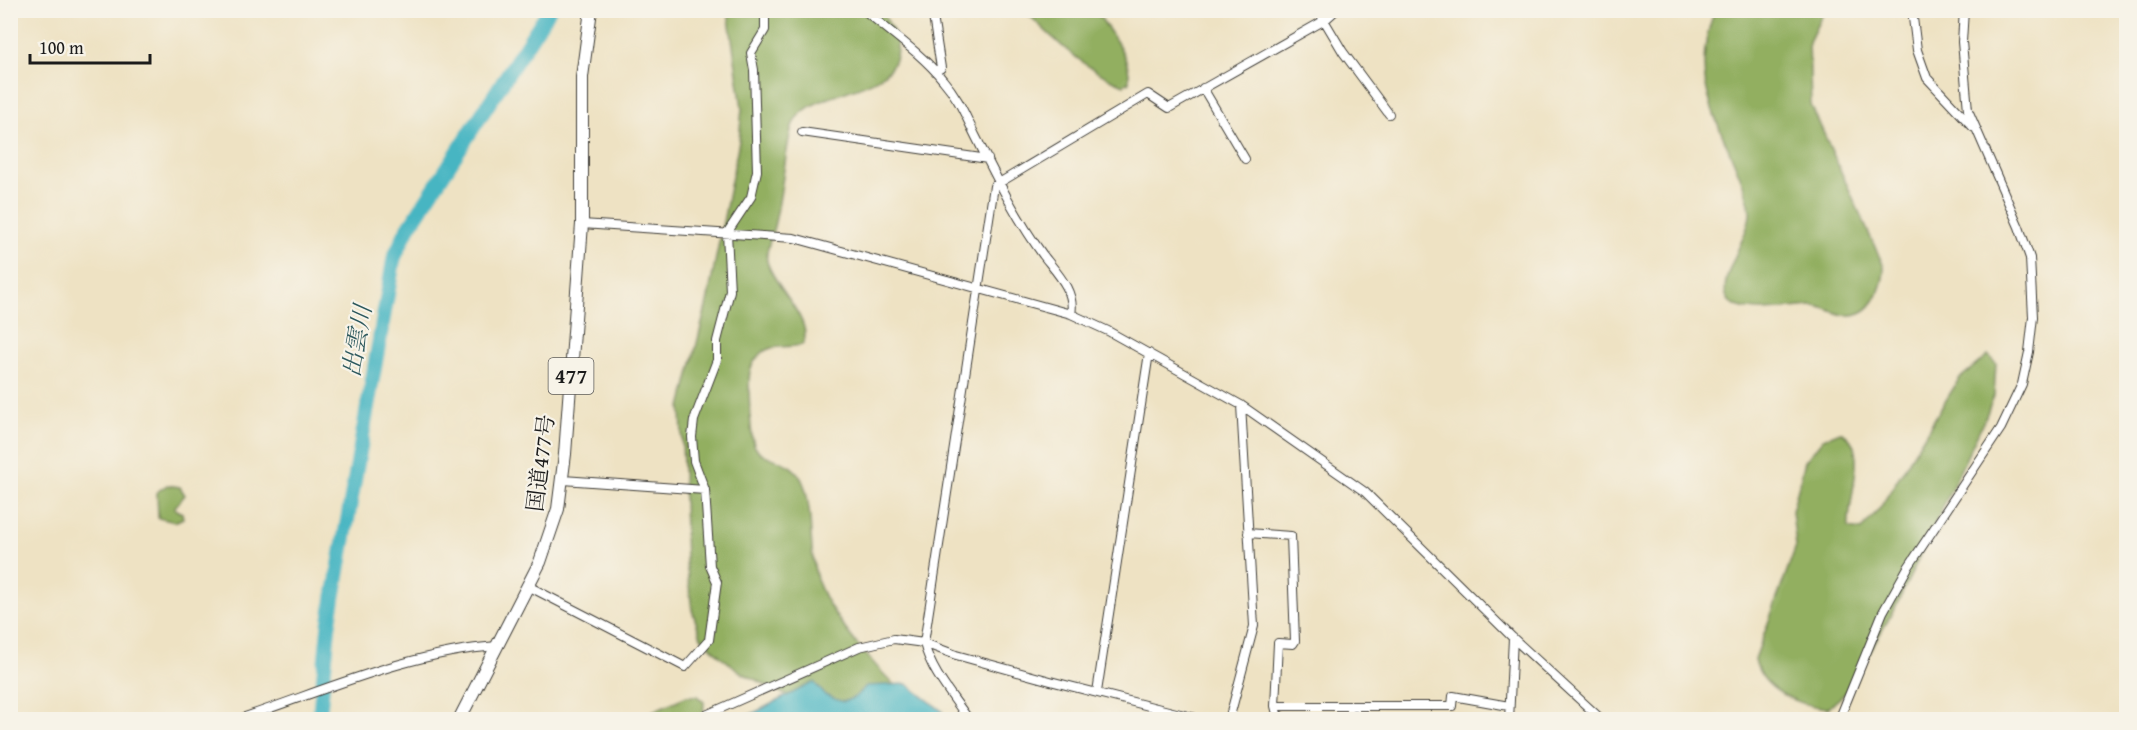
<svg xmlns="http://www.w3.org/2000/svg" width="2137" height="730" viewBox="0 0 2137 730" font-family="'Gentium Book Plus','Noto Serif JP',serif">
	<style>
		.forest { fill: #92af60; stroke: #57663e; stroke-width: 1.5 }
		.water { fill: #47b5c2; stroke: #32686f; stroke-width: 1.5 }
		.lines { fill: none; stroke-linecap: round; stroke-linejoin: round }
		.river { stroke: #47b5c2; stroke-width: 15 }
		.minor-casing { stroke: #3c3a35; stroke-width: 10 }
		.highway-casing { stroke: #3c3a35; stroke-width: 14 }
		.minor { stroke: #fff; stroke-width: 8 }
		.highway { stroke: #fff; stroke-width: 12 }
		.labels { text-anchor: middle; stroke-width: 4.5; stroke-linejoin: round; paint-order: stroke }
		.shield { fill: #f7f3e8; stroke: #5e5c59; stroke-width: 1.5 }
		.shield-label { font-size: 21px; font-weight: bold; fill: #1c1c1c }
		.street-label { font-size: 22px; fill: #1c1c1c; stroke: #f7f3e8 }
		.water-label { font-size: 24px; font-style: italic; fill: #2d595e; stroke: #f7f3e8 }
	</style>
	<rect width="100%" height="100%" fill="#f7f3e8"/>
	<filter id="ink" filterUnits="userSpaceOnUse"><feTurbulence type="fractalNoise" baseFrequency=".0167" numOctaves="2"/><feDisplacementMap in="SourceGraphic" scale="12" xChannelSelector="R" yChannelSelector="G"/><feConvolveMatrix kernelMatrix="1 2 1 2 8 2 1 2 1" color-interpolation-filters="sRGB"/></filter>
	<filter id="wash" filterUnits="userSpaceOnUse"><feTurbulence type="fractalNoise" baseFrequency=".008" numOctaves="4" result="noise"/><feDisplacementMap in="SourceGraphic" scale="24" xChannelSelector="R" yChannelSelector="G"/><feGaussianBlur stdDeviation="1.35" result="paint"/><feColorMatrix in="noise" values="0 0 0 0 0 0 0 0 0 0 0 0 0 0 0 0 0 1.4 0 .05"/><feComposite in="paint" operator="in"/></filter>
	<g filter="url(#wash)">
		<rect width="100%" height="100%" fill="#eee2c3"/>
		<path class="forest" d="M1715,10L1824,11L1809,42L1811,105L1884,267C1884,282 1876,307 1860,313C1841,321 1829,306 1812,306C1792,307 1748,316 1731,303C1710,286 1752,236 1750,210C1748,194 1740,177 1734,162C1710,106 1691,72 1715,10Z
			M728,11H881C886,19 894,30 896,39C908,100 802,83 791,130C783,164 782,200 772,234C770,242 765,253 767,261C772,285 817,323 802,345C790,348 773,344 763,352C757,357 752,363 750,371C748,382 750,439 755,447C766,463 794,456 804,485C813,513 809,543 815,571C824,617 896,690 932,719L790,697L742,673L720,656L701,637L692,610L686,562L681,407L707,303L739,141L742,108Z
			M1025,11H1096C1108,30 1132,57 1129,82L1124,85C1086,71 1053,39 1025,11Z
			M1988,355L1996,364L1994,396L1986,416L1897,604L1848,691L1828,708C1799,706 1761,690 1755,659L1796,546L1792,511L1805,461L1823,439L1840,432C1872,444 1846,503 1849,528L1861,530L1880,508L1959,379Z
			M167,485L180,487L185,495L174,508L182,513L183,518L175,522L158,518L157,492Z
			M687,696H697L704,702L703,719H645L653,711Z"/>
		<path class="water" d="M814,682L825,695L843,702L855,697L866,686L907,684L942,711L943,719H742Z"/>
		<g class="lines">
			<path class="river" d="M319,720L329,624L394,258L406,232L549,10"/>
		</g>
	</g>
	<g filter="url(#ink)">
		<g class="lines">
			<g class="minor-casing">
				<path id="minor" d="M864,10C890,32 922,54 943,80C958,97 965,115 975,135C995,175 1016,218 1043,255C1056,272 1076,291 1071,314L1108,331L1241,405L1365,492L1513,638L1602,720
					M932,10L941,68L936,71
					M1318,10L1343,52L1389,114
					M1912,10L1917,50L1927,78L1973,127
					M1203,88L1245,159
					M802,132L988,159
					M582,224L794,238L1071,314
					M563,480L705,490
					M1248,533L1291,536L1295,641L1293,644L1278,643L1275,706L1277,714L1286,720
					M528,586L685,667L709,640L717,582L710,566L705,490L694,461L692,437L694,420L717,360V341L730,291L727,233L751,197L757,171L754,70L751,53L765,30V10
					M1097,692L1149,353
					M1275,706H1452L1453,696L1509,706
					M236,720C321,692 408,652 498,646
					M710,720L706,715L859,647L894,639L924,643L956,655L1054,682L1204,720
					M969,720C952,695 931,672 924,643L994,186L1148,94L1169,108L1325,20L1336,10
					M1229,720L1254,626L1241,405
					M1509,720L1513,638
					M1839,720L1883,612L1907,569L2001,428L2022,384L2029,352L2033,317L2030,258L2019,227L1968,110L1962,42L1964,10"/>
			</g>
			<g class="highway-casing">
				<path id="highway" d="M459,720L540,562L558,509L565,454L582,224V77L591,10"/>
			</g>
			<use href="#minor" class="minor"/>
			<use href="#highway" class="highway"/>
		</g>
	</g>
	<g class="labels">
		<rect class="shield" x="548.5" y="358" width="45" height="36" rx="4.5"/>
		<g class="shield-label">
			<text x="571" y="383">477</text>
		</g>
		<g class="street-label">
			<text transform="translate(540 463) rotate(-83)" y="8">国道477号</text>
		</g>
		<g class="water-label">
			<text transform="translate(357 341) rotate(-80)" y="8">出雲川</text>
		</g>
	</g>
	<rect width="2137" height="730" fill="none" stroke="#f7f3e8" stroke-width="36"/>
	<path d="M30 54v9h120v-9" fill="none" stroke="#1c1c1c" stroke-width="3"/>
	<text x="39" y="54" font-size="18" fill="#1c1c1c" stroke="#f7f3e8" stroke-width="4.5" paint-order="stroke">100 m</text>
</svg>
